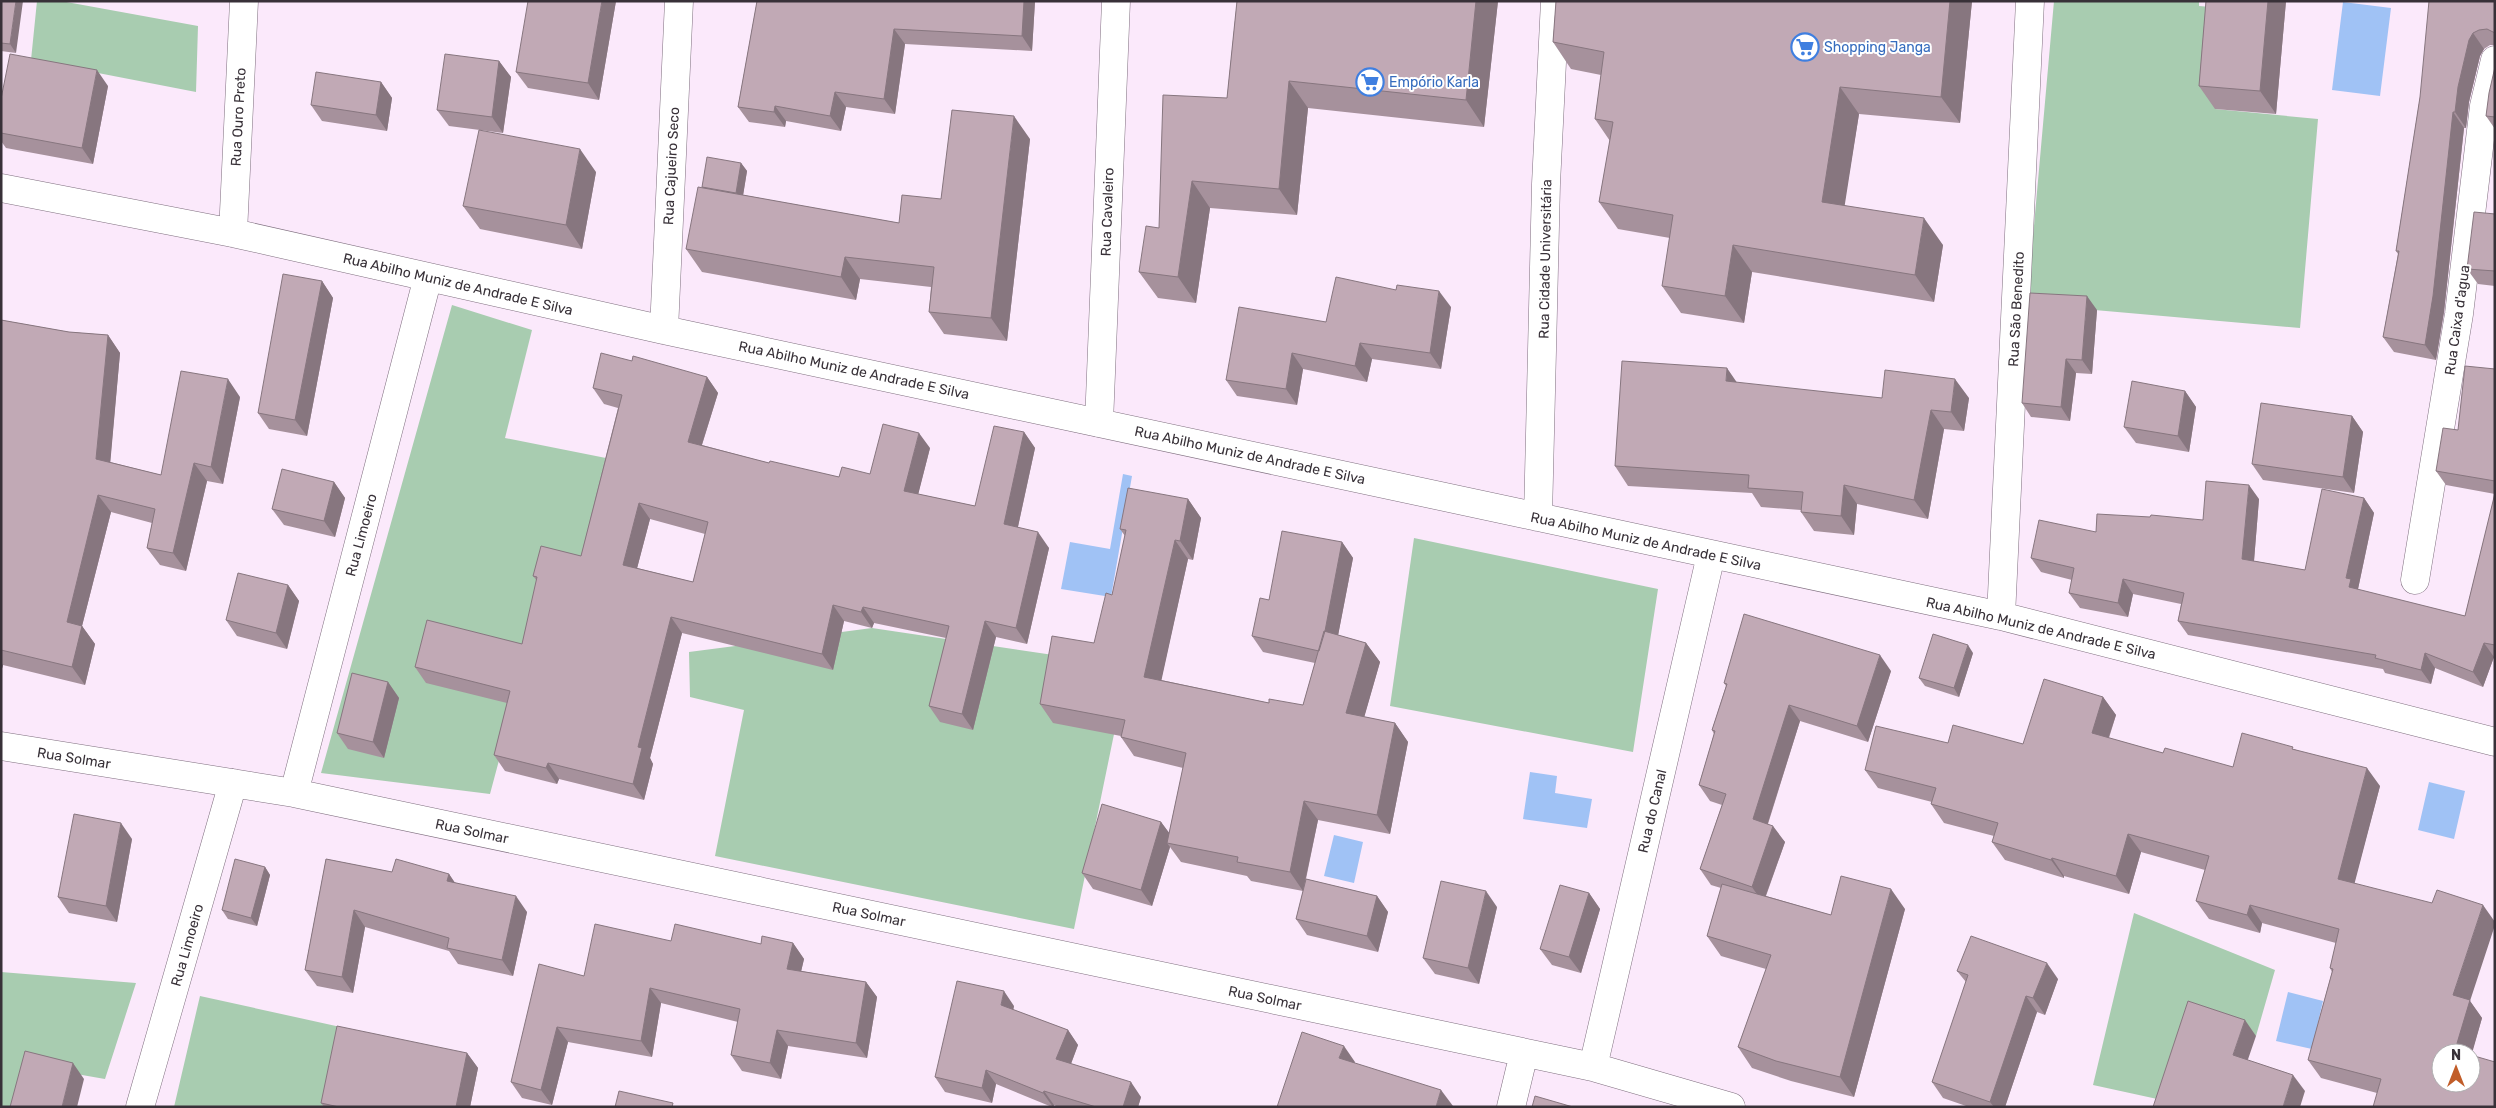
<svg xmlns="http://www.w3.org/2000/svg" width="2496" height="1108" viewBox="0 0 2496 1108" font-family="Rubik,sans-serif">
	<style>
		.green { fill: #a8ccb0 }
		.water { fill: #a0c2f5 }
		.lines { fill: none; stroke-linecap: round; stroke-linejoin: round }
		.street-casing { stroke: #7f6f7f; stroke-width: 29 }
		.street { stroke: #fff; stroke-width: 28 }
		.wall { fill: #a6919c; fill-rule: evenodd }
		.shaded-wall { fill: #87767f }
		.building { fill: #c1a9b5; stroke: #87767f; fill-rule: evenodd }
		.labels { text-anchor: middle; stroke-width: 4; stroke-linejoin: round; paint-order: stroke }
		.shop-label { font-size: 14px; fill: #366cbe; stroke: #fff; text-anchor: start }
		.street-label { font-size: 14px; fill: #383138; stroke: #fff }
	</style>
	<rect width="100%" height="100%" fill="#fbe9fb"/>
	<path class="green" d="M37,1H61L198,26L196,92L31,60Z
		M2054,1H2199V6L2224,8L2215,109L2318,119L2300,328L2027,304Z
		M452,305L532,330L505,438L621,461L596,573L552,562L490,794L321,773Z
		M1414,538L1658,589L1633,752L1390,706Z
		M872,628L1128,666L1074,929L715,856L744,710L690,697L689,652Z
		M2134,913L2275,970L2256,1036L2199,1017L2171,1102L2093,1085Z
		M1,972L136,983L105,1079L36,1067L19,1107H1Z
		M200,996L345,1028L333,1107H174Z"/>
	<path class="water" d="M2343,2L2391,8L2380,96L2332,90Z
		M1123,474L1132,476L1111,597L1061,589L1070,542L1110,549Z
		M1530,772L1557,776L1555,793L1592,799L1587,828L1523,819Z
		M2429,782L2465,791L2454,839L2418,830Z
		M1334,835L1363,842L1354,883L1324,876Z
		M2288,992L2323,1001L2312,1049L2276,1041Z"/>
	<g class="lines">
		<g class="street-casing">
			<path id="street" d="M1,188L233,233L664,330L2001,616L2495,742
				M233,233L244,1
				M664,330L679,1
				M1099,423L1116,1
				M1538,517L1546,184L1555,1
				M2415,580L2459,314L2484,106L2495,60
				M2001,616L2030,1
				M1,746L294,793L1593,1067L1731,1107
				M294,793L428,277
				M1593,1067L1711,555
				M140,1107L233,783
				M1511,1107L1524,1053"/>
		</g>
		<use href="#street" class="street"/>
	</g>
	<path class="wall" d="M1,1L16,53L1,51Z
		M616,1L599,100L528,88L516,72Z
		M757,1H1035L1032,51L905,44L895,114L846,107L841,131L786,121L785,127L749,122L738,107Z
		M1237,1H1498L1484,127L1308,108L1297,215L1210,208L1196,303L1158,298L1139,272L1159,228L1227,98Z
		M1556,1H1972L1960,123L1859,114L1844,205L1943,245L1934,302L1752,272L1744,323L1681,313L1662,286L1670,238L1618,229L1599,202L1610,141L1595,119L1601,75L1571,69L1553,42Z
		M2206,1H2286L2276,114L2215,109L2199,86Z
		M2495,1V45H2490L2484,49L2480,56L2469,102L2466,128H2464L2444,312L2436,360L2394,352L2383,337L2398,254L2396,251L2420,97Z
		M499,61L511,77L503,133L449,126L437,110Z
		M2495,67V129L2486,116Z
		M381,82L392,98L387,131L322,121L311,105Z
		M108,86L93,164L6,148L1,141V99Z
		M1030,139L1007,341L944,334L929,312L931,287L860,279L856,300L702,272L686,249L703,188L702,187L741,163L747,171L743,195L899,223L941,199Z
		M596,172L582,249L480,229L463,206Z
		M2495,214V286L2478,284L2467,269Z
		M322,281L333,298L307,436L269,429L258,413Z
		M1451,307L1441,369L1372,359L1367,382L1303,369L1297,405L1237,396L1226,380L1326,322Z
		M2097,310L2092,374L2076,373L2070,421L2031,417L2022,403Z
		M1,320L69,332L108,335L120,353L110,462L161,475L240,397L223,484L207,481L186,571L160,565L147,548L152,523L111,512L82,626L95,644L85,685L3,665L1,672Z
		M632,361L707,377L718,393L702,445L769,463L839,477L870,474L930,448L918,494L975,506L1024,432L1035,448L1018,527L1049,548L1027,644L996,637L973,730L940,722L929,706L946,638L874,623L872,628L844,621L833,670L682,633L650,758L653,764L644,800L559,779L557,784L505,771L494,755L507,703L426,683L415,667L522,644L537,581L533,576L581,556L618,408L604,404L593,388ZM650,519L705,534L693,582L637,568Z
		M2495,369V657H2494L2483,687L2435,668L2431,684L2385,673L2383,669L2188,635L2178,621L2181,604L2133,594L2128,617L2080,608L2069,593L2072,580L2041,572L2031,558L2096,532L2203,520L2259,499L2254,561L2305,570L2364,498L2374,513L2358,589V590L2465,616L2495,494L2446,485L2436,471L2458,430Z
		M1737,383L1882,398H1969L1964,431L1944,429L1928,519L1857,504L1854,535L1814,531L1801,512V510L1761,507L1752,493L1628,486L1615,466Z
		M2185,391L2196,407L2189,452L2136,443L2124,427Z
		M2352,416L2363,432L2354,493L2263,480L2252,464Z
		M334,482L345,498L335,537L284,525L272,509Z
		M1188,499L1201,518L1193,560L1188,559L1161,680L1269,703L1303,705L1315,663L1263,652L1252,636L1269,600L1342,542L1353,558L1338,635L1366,643L1380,662L1364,717L1395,723L1408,742L1390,834L1318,820L1306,879L1377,896L1388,912L1378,952L1307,935L1296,919L1303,891L1251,881L1247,876L1181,862L1170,847L1152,906L1093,889L1082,873L1161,822L1169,833L1183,768L1134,756L1121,737V736L1053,723L1040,704L1094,643L1112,595L1125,536L1120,529Z
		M288,585L299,601L287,649L237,636L226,620Z
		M1973,653L1959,697L1925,686L1919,678Z
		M1891,671L1868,742L1800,721L1768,824L1785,842L1766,896L1831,915L1905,909L1854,1097L1791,1081L1752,1068L1738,1047L1766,969L1721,956L1707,936L1721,888L1711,885L1700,869L1722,805L1710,801L1699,785L1714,734L1712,730L1726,686L1724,683Z
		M388,682L399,698L384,758L348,749L337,733Z
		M2103,697L2116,715L2109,738L2163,753L2233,767L2294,749L2380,786L2354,883L2470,1001L2482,1018L2471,1055L2377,1093L2321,1078L2308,1060L2332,972L2330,968L2336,943L2262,923L2260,933L2209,919L2196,901L2205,870L2141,852L2129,894L2064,876V878L2005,860L1992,842L1994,836L1944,823L1931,804L1932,802L1878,788L1865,770L1948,743L2023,744Z
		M132,839L117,922L69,913L58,897Z
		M326,859L392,872L449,874L454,882L527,912L513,976L458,964L449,951L365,927L353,993L317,986L305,970Z
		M265,867L270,875L257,926L228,919L222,910Z
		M1589,893L1600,909L1581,973L1552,965L1540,949Z
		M1497,907L1479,984L1435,974L1423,958Z
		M671,941L761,944L793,943L804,959L801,971L866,982L877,997L867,1058L788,1046L781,1079L742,1071L731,1055L738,1022L661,1003L652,1057L568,1042L552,1105L522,1098L511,1082L584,976Z
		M1957,971L2058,979L2045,1015L2037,1012L2005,1107H1969L1943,1098L1932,1082L1966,982Z
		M1014,1006L1013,1010L1068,1030L1078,1045L1071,1064L1141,1097L1138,1107H1058L1054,1105L1053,1107H1052L996,1084L992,1103L945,1092L935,1077Z
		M467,1053L478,1068L470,1107H324L321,1103Z"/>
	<path class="shaded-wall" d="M16,1H23L16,53L10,44Z
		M602,1H616L599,100L588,83Z
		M1024,1H1035L1032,51L1022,36Z
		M1476,1H1498L1484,127L1466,100Z
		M1950,1H1972L1960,123L1941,97Z
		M2268,1H2286L2276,114L2260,91Z
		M894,29L905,44L895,114L884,99Z
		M2473,33L2484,49L2480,56L2469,102L2466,128L2455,112L2458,87L2469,40Z
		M499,61L511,77L503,133L492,117Z
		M97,70L108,86L93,164L82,148Z
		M1289,81L1308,108L1297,215L1279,189Z
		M381,82L392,98L387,131L376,115Z
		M1840,87L1859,114L1841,229L1822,202Z
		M835,92L846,107L841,131L830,116Z
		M775,106L786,121L785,127L774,112Z
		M2453,112L2464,128L2444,312L2436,360L2425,345Z
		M1014,116L1030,139L1007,341L991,318Z
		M580,149L596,172L582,249L566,225Z
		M741,163L747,171L742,202L736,193Z
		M1192,181L1210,208L1196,303L1178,277Z
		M1924,218L1943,245L1934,302L1915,275Z
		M1733,245L1752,272L1744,323L1725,296Z
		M845,257L860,279L856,300L841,277Z
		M322,281L333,298L307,436L295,420Z
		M1439,291L1451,307L1441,369L1430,353Z
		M2087,296L2097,310L2092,374L2082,360Z
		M108,335L120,353L109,477L96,459Z
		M1360,343L1372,359L1367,382L1355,366Z
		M1292,353L1303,369L1297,405L1286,389Z
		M2066,359L2076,373L2070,421L2061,407Z
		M1727,368L1740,387L1726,381Z
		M707,377L718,393L698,457L688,442Z
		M228,379L240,397L223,484L211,467Z
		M1955,379L1969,398L1964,431L1951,412Z
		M2185,391L2196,407L2189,452L2178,436Z
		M1931,410L1944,429L1928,519L1914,500Z
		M2352,416L2363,432L2354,493L2343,477Z
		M1024,432L1035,448L1015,540L1004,524Z
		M919,433L930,448L915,507L904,491Z
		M194,463L207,481L186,571L173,553Z
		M334,482L345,498L335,537L324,521Z
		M1844,485L1857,504L1854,535L1841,516Z
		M2249,485L2259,499L2253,573L2242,559Z
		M98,495L111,512L82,626L95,644L85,685L72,667L67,622Z
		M2364,498L2374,513L2358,589L2361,593L2349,587L2346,578Z
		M1188,499L1201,518L1193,560L1180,541Z
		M639,503L650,519L634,580L623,565Z
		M1038,532L1049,548L1027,644L1016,628Z
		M1175,540L1188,559L1158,696L1144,677Z
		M1342,542L1353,558L1332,667L1321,651Z
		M2123,579L2133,594L2128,617L2118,603Z
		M288,585L299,601L287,649L276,633Z
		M833,605L844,621L833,670L822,654Z
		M863,607L874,623L872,628L861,612Z
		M671,617L682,633L650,758L653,764L644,800L633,784L638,747Z
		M985,621L996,637L973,730L962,714Z
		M1366,643L1380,662L1360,732L1346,713Z
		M2484,643L2494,657L2483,687L2473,672Z
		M1968,645L1973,653L1959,697L1954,688Z
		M2425,653L2435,668L2431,684L2421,670Z
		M1880,655L1891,671L1868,742L1857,726Z
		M1,662L3,665L1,672Z
		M388,682L399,698L384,758L373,742Z
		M2103,697L2116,715L2104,751L2092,733Z
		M1789,705L1800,721L1764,835L1753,819Z
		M1395,723L1408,742L1390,834L1377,815Z
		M548,763L559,779L557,784L546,768Z
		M2367,768L2380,786L2351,897L2338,879Z
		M1304,801L1318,820L1303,891L1290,872Z
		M1161,822L1173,838L1167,843L1170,847L1152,906L1141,890Z
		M121,823L132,839L117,922L106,906Z
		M1773,826L1785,842L1763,903L1752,887Z
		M2128,834L2141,852L2129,894L2116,876Z
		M2052,858L2064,876V878L2051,860Z
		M265,867L270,875L257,926L251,918Z
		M449,874L460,890L447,881Z
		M1891,889L1905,909L1854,1097L1840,1077Z
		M1486,891L1497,907L1479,984L1468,968Z
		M1589,893L1600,909L1581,973L1569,957Z
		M516,896L527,912L513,976L502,960Z
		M1377,896L1388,912L1378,952L1367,936Z
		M2250,905L2262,923L2260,933L2247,915Z
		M2483,905L2495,922V925L2470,1001L2482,1018L2471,1057V1053H2457L2455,1050L2453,995Z
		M354,910L365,927L353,993L342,977Z
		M793,943L804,959L798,985L787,969Z
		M2047,963L2058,979L2045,1015L2033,998Z
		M866,982L877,997L867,1058L856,1043Z
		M650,988L661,1003L652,1057L641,1041Z
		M1004,991L1014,1006L1011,1020L1001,1005Z
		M2026,996L2037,1012L2005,1107H1994L1990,1102Z
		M2245,1020L2256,1036L2244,1071L2233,1055Z
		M557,1027L568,1042L552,1105L541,1090Z
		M777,1030L788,1046L781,1079L770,1063Z
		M1068,1030L1078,1045L1067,1074L1056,1059Z
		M1344,1046L1355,1062L1351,1075L1339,1058Z
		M467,1053L478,1068L470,1107H456Z
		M73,1063L84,1079L77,1107H62Z
		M986,1070L996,1084L992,1103L982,1088Z
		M2293,1075L2305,1091L2300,1107H2283Z
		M1131,1082L1141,1097L1138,1107H1123Z
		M1441,1090L1453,1106L1452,1107H1436Z
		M1044,1091L1054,1105L1053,1107L1043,1093Z"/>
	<path class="building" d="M1,1H16L10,44L1,43Z
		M528,1H602L588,83L516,72Z
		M757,1H1024L1022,36L894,29L884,99L835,92L830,116L775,106L774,112L738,107Z
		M1237,1H1476L1466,100L1289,81L1279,189L1192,181L1178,277L1139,272L1146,226L1159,228L1163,95L1227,98Z
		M1556,1H1950L1941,97L1840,87L1822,202L1924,218L1915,275L1733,245L1725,296L1662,286L1673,215L1599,202L1613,122L1595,119L1604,52L1553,42Z
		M2206,1H2268L2260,91L2199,86Z
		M2429,1H2495V33L2487,29L2479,30L2473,33L2469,40L2458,87L2455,112H2453L2433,296L2425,345L2383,337L2399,251H2396L2420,97Z
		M10,54L97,70L82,148L1,133V99Z
		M445,54L499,61L492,117L437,110Z
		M2495,67V117L2486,116L2489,93Z
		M316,72L381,82L376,115L311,105Z
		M952,110L1014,116L991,318L929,312L934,267L845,257L841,277L686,249L698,187L899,223L902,195L941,199Z
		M479,130L580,149L566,225L463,206Z
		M707,157L741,163L736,193L702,187Z
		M2474,212L2495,214V271L2467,269Z
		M283,274L322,281L295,420L258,413Z
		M1336,277L1396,290L1397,285L1439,291L1430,353L1360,343L1355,366L1292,353L1286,389L1226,380L1239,307L1326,322Z
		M2030,293L2087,296L2082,360L2066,359L2061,407L2022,403Z
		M1,320L69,332L108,335L96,459L161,475L181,371L228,379L211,467L194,463L173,553L147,548L155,509L98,495L67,622L82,626L72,667L1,650Z
		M601,353L632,361L633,356L707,377L688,442L769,463L770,461L839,477L842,467L870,474L883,424L919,433L904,491L975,506L994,426L1024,432L1004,524L1038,532L1016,628L985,621L962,714L929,706L949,626L863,607L861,612L833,605L822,654L671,617L638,747L642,748L633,784L548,763L546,768L494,755L510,691L415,667L427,620L522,644L537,577L533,576L541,546L581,556L622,395L593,388ZM639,503L708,522L693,582L623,565Z
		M1622,361L1727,368L1726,381L1882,398L1885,370L1955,379L1951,412L1931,410L1914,500L1844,485L1841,516L1801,512L1803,492L1748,488L1749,475L1615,466Z
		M2465,366L2495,369V481L2436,471L2443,428L2458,430Z
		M2132,381L2185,391L2178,436L2124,427Z
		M2261,403L2352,416L2343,477L2252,464Z
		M282,469L334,482L324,521L272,509Z
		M2206,481L2249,485L2242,559L2305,570L2322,489L2364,498L2346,578L2351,579L2349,587L2465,616L2495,493V645L2484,643L2473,672L2425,653L2421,670L2375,658L2376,655L2178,621L2184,593L2123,579L2118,603L2069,593L2074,568L2031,558L2039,520L2096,532L2097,514L2150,517L2151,515L2203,520Z
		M1128,488L1188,499L1180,541L1175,540L1144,677L1269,703V699L1303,705L1324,631L1366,643L1346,713L1395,723L1377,815L1304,801L1290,872L1237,862L1238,857L1167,843L1186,753L1121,737L1125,720L1040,704L1052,636L1094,643L1106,593L1112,595L1126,530L1120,529Z
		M1282,531L1342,542L1325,631L1319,651L1252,636L1260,598L1269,600Z
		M238,573L288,585L276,633L226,620Z
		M1744,614L1880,655L1857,726L1789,705L1753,819L1773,826L1752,887L1700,869L1726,794L1699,785L1715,731L1712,730L1727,684L1724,683Z
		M1933,634L1968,645L1954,688L1919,678Z
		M352,673L388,682L373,742L337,733Z
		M2044,679L2103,697L2092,733L2163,753L2165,748L2233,767L2242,733L2293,747L2292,749L2367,768L2338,879L2432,903L2437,890L2483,905L2453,995L2470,1000L2455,1050L2464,1053H2441V1083H2471V1055L2495,1062V1107H2373L2381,1079L2308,1060L2333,969L2330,968L2339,929L2250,905L2247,915L2196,901L2209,856L2128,834L2116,876L2052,858L2051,860L1992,842L1998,823L1931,804L1936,788L1865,770L1876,726L1948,743L1953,725L2023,744Z
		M1102,804L1161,822L1141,890L1082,873Z
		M74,814L121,823L106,906L58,897Z
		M235,859L265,867L251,918L222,910Z
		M326,859L392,872L396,859L449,874L447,881L516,896L502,960L447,948L449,938L354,910L342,977L305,970Z
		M1841,876L1891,889L1840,1077L1776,1061L1738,1047L1771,955L1707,936L1722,884L1831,915Z
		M1306,879L1377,896L1367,936L1296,919Z
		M1441,881L1486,891L1468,968L1423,958Z
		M1560,885L1589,893L1569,957L1540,949Z
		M595,924L671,941L675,924L761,944L762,936L793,943L787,969L866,982L856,1043L777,1030L770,1063L731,1055L740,1009L650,988L641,1041L557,1027L541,1090L511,1082L539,964L584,976Z
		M1971,936L2047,963L2033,998L2026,996L1990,1102L1932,1082L1968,975L1957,971Z
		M957,981L1004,991L1001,1005L1068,1030L1056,1059L1131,1082L1123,1107H1096L1044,1091L1043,1093L986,1070L982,1088L935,1077Z
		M2188,1001L2245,1020L2233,1055L2293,1075L2283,1107H2153Z
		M337,1026L467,1053L456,1107H339L321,1103Z
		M1302,1032L1344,1046L1339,1058L1441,1090L1436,1107H1277Z
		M25,1051L73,1063L62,1107H10Z
		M619,1091L673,1103L672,1107H615Z
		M1535,1096L1573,1107H1532Z"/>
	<defs>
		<g id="supermarket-ring" transform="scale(1.4375)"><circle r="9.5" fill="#fff" stroke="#3f7fe0" stroke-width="1.5"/><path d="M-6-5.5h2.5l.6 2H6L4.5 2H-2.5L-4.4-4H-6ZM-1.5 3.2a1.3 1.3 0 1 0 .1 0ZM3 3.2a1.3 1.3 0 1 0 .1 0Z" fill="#3f7fe0"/></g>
	</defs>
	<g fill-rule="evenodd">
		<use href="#supermarket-ring" x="1805" y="47"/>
		<use href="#supermarket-ring" x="1370" y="82"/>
	</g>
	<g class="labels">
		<g class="shop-label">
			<text x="1824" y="52">Shopping Janga</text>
			<text x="1389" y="87">Empório Karla</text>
		</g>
		<g class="street-label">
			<text transform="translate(238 117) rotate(-87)" y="5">Rua Ouro Preto</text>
			<text transform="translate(671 166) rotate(-87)" y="5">Rua Cajueiro Seco</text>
			<text transform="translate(1107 212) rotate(-88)" y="5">Rua Cavaleiro</text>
			<text transform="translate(1545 259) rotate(-89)" y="5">Rua Cidade Universitária</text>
			<text transform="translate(458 284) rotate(13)" y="5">Rua Abilho Muniz de Andrade E Silva</text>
			<text transform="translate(2016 309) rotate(-87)" y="5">Rua São Benedito</text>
			<text transform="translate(2457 320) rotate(-82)" y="5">Rua Caixa d'agua</text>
			<text transform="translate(854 370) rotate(12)" y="5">Rua Abilho Muniz de Andrade E Silva</text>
			<text transform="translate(1250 455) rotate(12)" y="5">Rua Abilho Muniz de Andrade E Silva</text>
			<text transform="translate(361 535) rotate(-75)" y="5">Rua Limoeiro</text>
			<text transform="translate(1646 541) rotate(12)" y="5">Rua Abilho Muniz de Andrade E Silva</text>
			<text transform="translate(2041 628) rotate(13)" y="5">Rua Abilho Muniz de Andrade E Silva</text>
			<text transform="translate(74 758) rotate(9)" y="5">Rua Solmar</text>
			<text transform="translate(1652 811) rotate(-77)" y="5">Rua do Canal</text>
			<text transform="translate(472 831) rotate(12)" y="5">Rua Solmar</text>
			<text transform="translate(869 914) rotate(12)" y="5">Rua Solmar</text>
			<text transform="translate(187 945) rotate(-74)" y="5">Rua Limoeiro</text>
			<text transform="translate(1265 998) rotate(12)" y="5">Rua Solmar</text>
		</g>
	</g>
	<rect width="2496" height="1108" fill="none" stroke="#383138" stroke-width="5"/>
	<g transform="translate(2456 1068)"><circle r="24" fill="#ffffff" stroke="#afadaf"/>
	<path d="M0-4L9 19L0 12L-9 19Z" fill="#c15d29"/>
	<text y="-8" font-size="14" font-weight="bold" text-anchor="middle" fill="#383138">N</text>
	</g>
</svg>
